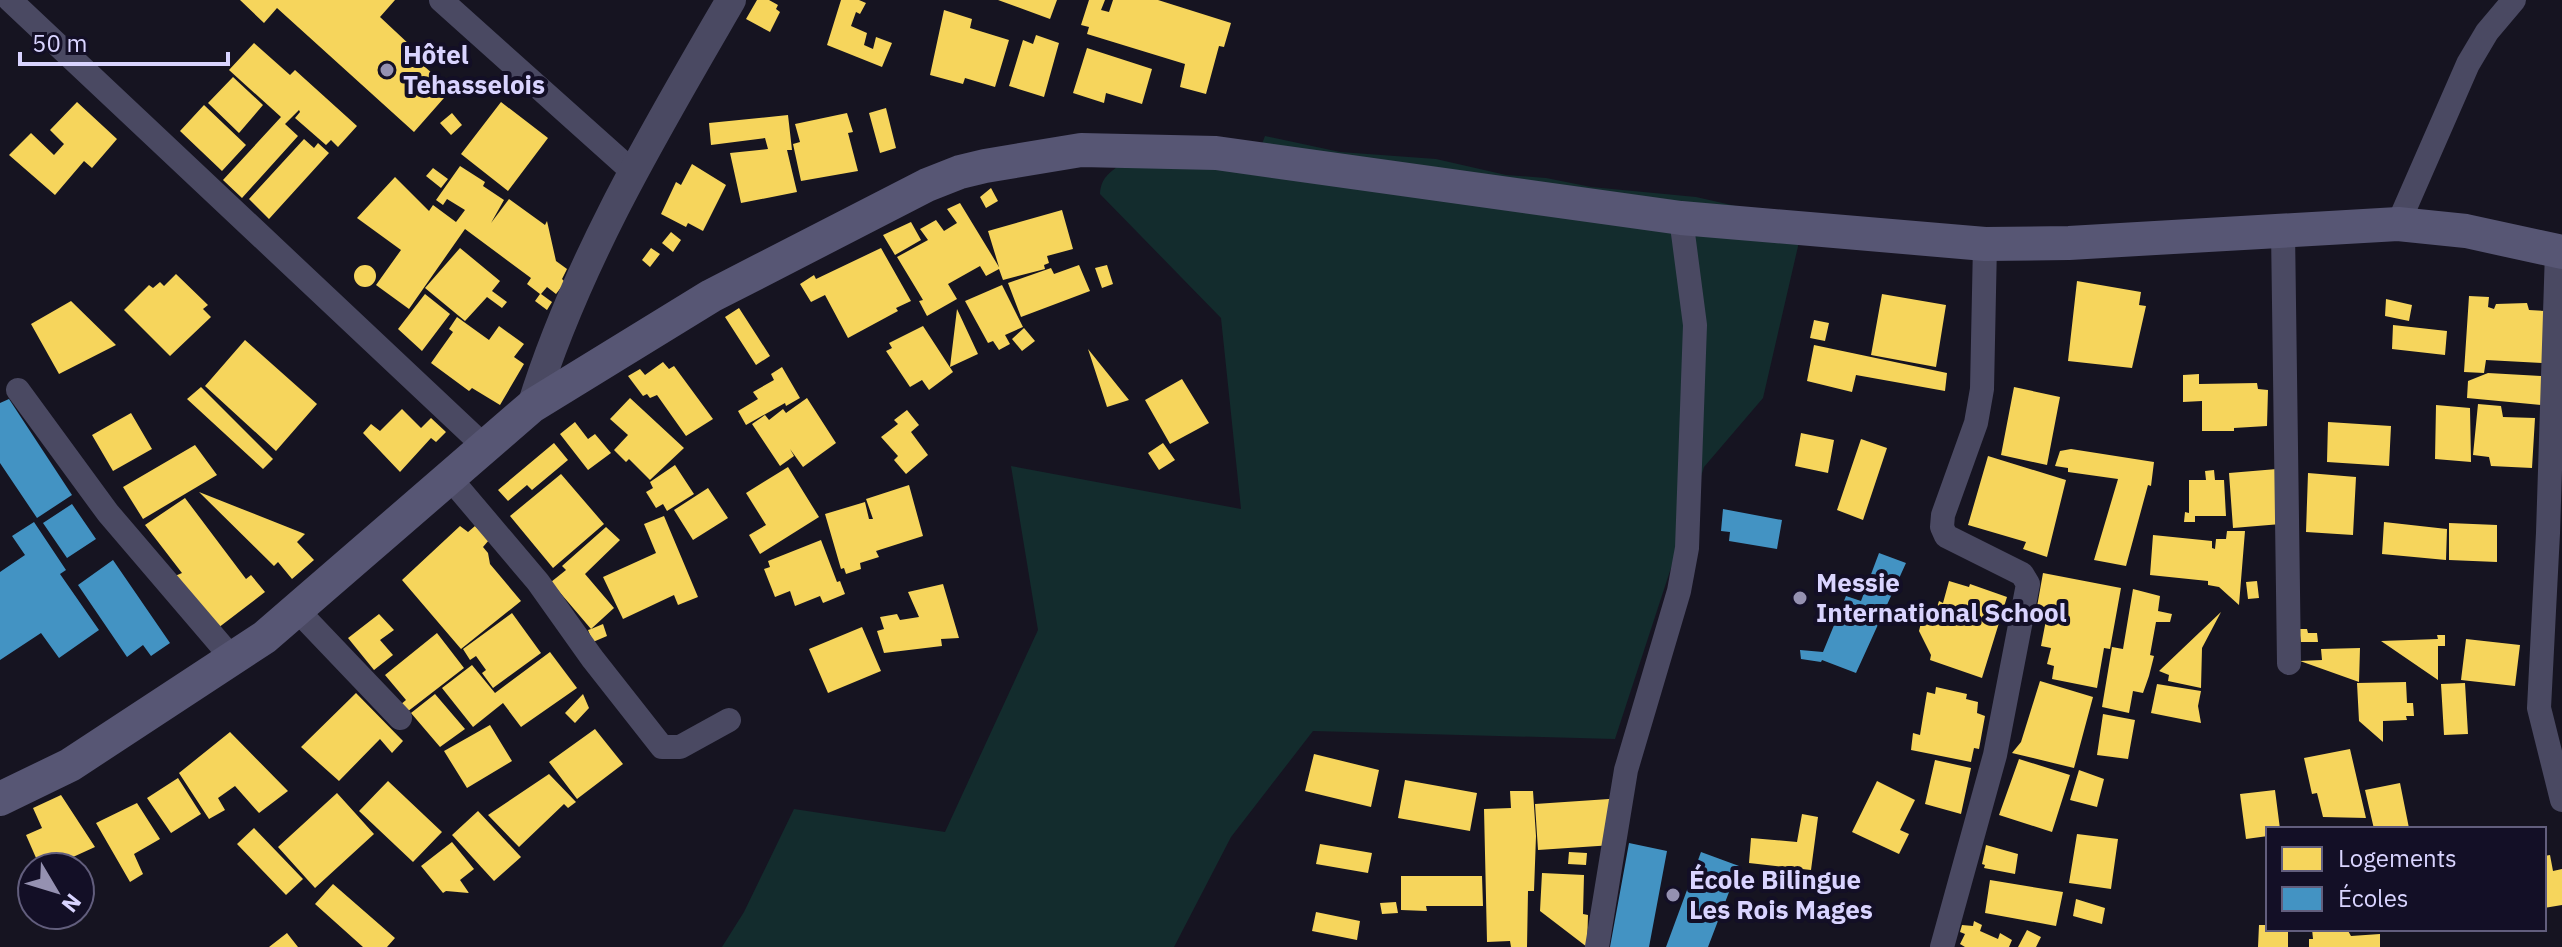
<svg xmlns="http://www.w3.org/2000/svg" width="2562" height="947" viewBox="0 0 2562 947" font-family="'IBM Plex Sans',sans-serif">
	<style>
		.green { fill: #132c2d }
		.homes { fill: #f6d55c }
		.schools { fill: #4393c3 }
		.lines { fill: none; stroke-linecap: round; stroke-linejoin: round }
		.minor { stroke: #4a4962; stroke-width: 24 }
		.tertiary { stroke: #4a4962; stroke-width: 30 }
		.secondary { stroke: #575674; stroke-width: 34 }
		.poi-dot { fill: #9591b1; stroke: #130f26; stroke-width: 3 }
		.labels { text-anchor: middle; stroke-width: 8; stroke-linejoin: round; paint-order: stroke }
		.poi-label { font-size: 26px; font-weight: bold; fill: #d9d4ff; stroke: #130f26; text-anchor: start }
	</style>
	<rect width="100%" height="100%" fill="#161421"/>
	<path class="green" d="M1265,136L1340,152L1436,159L1506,175L1546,178L1591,187L1696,197L1749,209L1805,216L1763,398L1704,467L1615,739L1313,731L1231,837L1174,947H722L744,912L794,809L945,832L1038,630L1011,466L1241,509L1221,318L1100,194C1101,178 1109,173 1121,164L1253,167Z"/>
	<path class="homes" d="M240,0H395L380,17L411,46L407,51L451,90L414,132L277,8L264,23Z
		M757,0H769L778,5L776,9L780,12L770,32L746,19Z
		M841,0H859L866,3L860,14L856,12L851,26L867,33L864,45L873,49L876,37L892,43L882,67L827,45Z
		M998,0H1057L1050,19Z
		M1089,0H1105L1101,10L1109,12L1113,0H1158L1231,23L1224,47L1219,46L1206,94L1180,87L1185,64L1087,34L1089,27L1081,25Z
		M944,10L972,19L970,28L1009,40L995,87L965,78L963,84L930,75Z
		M1036,35L1059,43L1044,97L1009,86L1023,40L1033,44Z
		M254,43L290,75L295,70L357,126L338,147L331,140L326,145L295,118L300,112L299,110L285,124L298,136L242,198L223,180L281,117L229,70Z
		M1087,48L1152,69L1142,104L1106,93L1104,103L1073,93Z
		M233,77L263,105L239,133L208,103Z
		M77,102L117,139L92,168L84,161L55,195L9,155L31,133L54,155L64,144L50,130Z
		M501,102L548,138L508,191L461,154Z
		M204,105L246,145L222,171L180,131Z
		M886,108L896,148L880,153L869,113Z
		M452,113L462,125L451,135L440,123Z
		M847,113L853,132L848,133L858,171L801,181L793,144L800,142L795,124Z
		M788,115L792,150H787L797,192L741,203L730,153L768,149L765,138L711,145L709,123Z
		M304,139L314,148L318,143L329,153L269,219L249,199Z
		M692,164L726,185L703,231L688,223L686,227L661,214L676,182L681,185Z
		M460,166L485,182L483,186L504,200L491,223L509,199L545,225L547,221L556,261L567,269L562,279L565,282L556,294L547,287L541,294L552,302L547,310L535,301L540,294L527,284L531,278L465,229L409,309L376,285L401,250L357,218L395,177L429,211L433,205L456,222L465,210L447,199L443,205L436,200Z
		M433,168L448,179L441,188L426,176Z
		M991,188L998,201L986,208L980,197Z
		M960,203L999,267L988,231L1062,210L1073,249L1047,256L1049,263L1044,265L1045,269L1003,280L999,269L986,276L980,266L948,284L957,299L927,316L919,301L923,300L897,257L928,240L920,229L936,220L944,231L957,223L947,209Z
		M911,222L921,240L895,255L883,235Z
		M671,232L681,240L673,252L662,243Z
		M460,248L500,281L492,291L507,302L502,308L487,297L465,321L425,288Z
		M651,248L660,254L650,267L642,260Z
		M881,248L911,301L896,308L898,311L848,338L825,295L811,302L800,284L814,275L816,279Z
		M354 276a11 11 0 1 1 22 0a11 11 0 1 1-22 0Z
		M1079,265L1090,291L1021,317L1008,283L1051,268L1054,274Z
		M1107,265L1113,284L1102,288L1095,268Z
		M176,274L208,305L203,309L211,317L170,356L124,310L149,285L153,288L160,282L164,286Z
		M2077,281L2141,292L2139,305L2146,306L2132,368L2068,361Z
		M1002,285L1023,327L1005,335L1010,344L999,350L993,341L988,343L965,301Z
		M425,294L450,314L422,351L398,329Z
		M1882,294L1946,305L1936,367L1871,355Z
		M2469,296L2489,297L2488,307L2494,309L2496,304L2527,303L2529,310L2545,311L2542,363L2486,360L2484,373L2464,372Z
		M2386,299L2412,305L2409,321L2385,316Z
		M71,301L116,345L59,374L31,324Z
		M739,308L770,356L756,365L725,317Z
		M957,309L978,354L950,367Z
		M457,317L489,340L499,326L524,344L514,357L524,364L500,405L472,388L469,391L431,363L453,332L449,329Z
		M1814,320L1829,323L1825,341L1810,338Z
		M2393,325L2447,331L2445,355L2392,349Z
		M923,326L953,372L929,390L922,380L910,387L886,351L892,348L889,343Z
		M1024,328L1035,341L1022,351L1012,339Z
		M245,340L317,404L276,451L205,386Z
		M1814,345L1947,373L1945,391L1856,375L1852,392L1807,381Z
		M1088,349L1129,400L1107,407Z
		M663,362L669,369L674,366L713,419L686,436L657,395L650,398L647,394L643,396L628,376L640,369L645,375Z
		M782,367L800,398L786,406L785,403L746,425L738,411L758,399L753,392L774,380L771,374Z
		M2488,373L2541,376V405L2467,398L2468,381Z
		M2199,374V384L2257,383L2258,389L2268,390L2267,426L2234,428V431H2202V401L2183,402V375Z
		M1182,379L1209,423L1170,444L1145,400Z
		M201,387L273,459L263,469L187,399Z
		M2014,387L2060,397L2047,465L2001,455Z
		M630,398L684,448L650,480L629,459L626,462L614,450L628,435L610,419Z
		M807,398L836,443L803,467L790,449L794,456L780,466L752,424L765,415L769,420L783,409L786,413Z
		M2478,404L2501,406L2503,417L2535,418L2532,468L2491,466L2489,457L2473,455Z
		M2436,405L2470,408L2471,462L2435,459Z
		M402,409L421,428L431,418L446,432L436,442L431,438L400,472L363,433L371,424L380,431Z
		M907,410L919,425L911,432L928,455L906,474L894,460L898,456L881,437L898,424L894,420Z
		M131,413L152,449L113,471L92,435Z
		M575,422L588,439L595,434L611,453L588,470L560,434Z
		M2328,422L2391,426L2389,466L2327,462Z
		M1801,433L1834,440L1828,473L1795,466Z
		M1861,439L1887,448L1863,520L1837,510Z
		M554,443L568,460L532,490L527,485L508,501L498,490Z
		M1163,443L1175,460L1159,470L1148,453Z
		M195,445L217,475L143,519L123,487Z
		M2071,449L2154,462L2151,486L2148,485L2126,566L2094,560L2118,479L2068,472V468L2055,466L2060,451Z
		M1988,456L2066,480L2047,557L2023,549L2026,542L1968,525Z
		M675,465L694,494L667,511L663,504L656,508L646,492L653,488L650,482Z
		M788,467L819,517L760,554L749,535L766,525L746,493Z
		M2277,469L2281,524L2233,528L2229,473Z
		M2214,470L2215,480H2224L2226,516H2195V522H2184L2185,512L2189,513V480H2206L2205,471Z
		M2308,473L2356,477L2353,535L2306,532Z
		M561,474L604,524L553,568L510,516Z
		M909,485L923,536L876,551L879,557L860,563L861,569L846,574L844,568L841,569L825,514L865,502L869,519H873L866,499Z
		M708,488L728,518L693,540L674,510Z
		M199,492L305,534L297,542L314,560L292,579L278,562L274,566Z
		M185,498L246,579L251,575L265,592L218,628L175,576L182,573L145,525Z
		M664,516L698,597L678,605L674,595L623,619L603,577L656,553L644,524Z
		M2384,522L2447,529L2446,560L2382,554Z
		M2449,523L2497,525V562L2449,560Z
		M460,526L468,532L475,526L489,540L483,547L488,553L490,564L521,601L461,649L402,580Z
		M606,527L620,540L585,574L614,608L591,629L603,624L607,636L593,642L588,630L591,629L551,582L566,570L562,566Z
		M2227,531H2245L2239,605L2219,587L2208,585V581L2150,575L2153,535L2212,541V548L2215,549L2216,539H2226Z
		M821,540L837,582L840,581L845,594L823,603L820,596L795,606L790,591L775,597L764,569L770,567L768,561Z
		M2043,573L2121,588L2110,649L2104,648L2097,688L2052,679L2054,666L2047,664L2051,648L2041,646L2046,620L2035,618Z
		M1949,581L1969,587L1970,584L2007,597L1982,678L1930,660L1931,655L1919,631L1924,610L1935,614L1939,601L1943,603Z
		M2257,581L2259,598L2248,599L2246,582Z
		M943,584L959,638L941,639L942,646L884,653L877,631L884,629L880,617L897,614L900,620L919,617L908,592Z
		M2133,589L2160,596L2158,611L2172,614L2170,622H2156L2150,655L2154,656L2149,676L2143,693L2133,691L2129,713L2102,707L2112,647L2123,649Z
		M2221,612L2202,648L2201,688L2168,681L2169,675L2159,671Z
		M512,613L541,653L493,688L482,673L486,670L476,656L470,660L463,649Z
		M379,614L394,630L380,640L393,655L374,670L348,638Z
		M862,627L881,671L828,693L809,649Z
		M2299,629H2307L2308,633H2317L2318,642H2301Z
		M437,633L464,668L407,712L400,705L406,700L385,675Z
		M2437,635H2445V646H2438V680L2381,641L2438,639Z
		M2466,639L2520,645L2515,686L2461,680Z
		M2360,648L2359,682L2300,661L2322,660L2321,649Z
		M550,652L577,688L521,727L503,703L473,727L442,688L472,665L495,693Z
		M2040,681L2093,697L2074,768L2012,753L2021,742Z
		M2406,682L2407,703H2413L2414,716H2406L2407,720L2383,721V742L2359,721L2357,683Z
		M2465,683L2468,734L2444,735L2441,684Z
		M2157,684L2201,691L2198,706L2201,723L2151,713Z
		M1936,687L1967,694L1966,699L1978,702L1977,713L1985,716L1979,749L1974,748L1971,762L1911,750L1913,733L1920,735L1927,692L1935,694Z
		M356,693L403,741L392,753L380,739L339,781L301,747Z
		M435,694L465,729L440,747L411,713Z
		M583,694L589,708L575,723L565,713Z
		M2103,714L2135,720L2128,759L2097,755Z
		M490,725L512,761L467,788L444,751Z
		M595,729L623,764L577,799L549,762Z
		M230,732L288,791L259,813L235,786L218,798L225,810L209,819L179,773Z
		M2350,749L2366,818L2323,817L2317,793L2312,794L2304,758Z
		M1314,754L1379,770L1371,807L1305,791Z
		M2019,759L2070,775L2052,832L1999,815Z
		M1935,760L1971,768L1961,814L1925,804Z
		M2079,770L2104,779L2097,807L2070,800Z
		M549,774L576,802L568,808L564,804L519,847L488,815Z
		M178,778L201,814L171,833L147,798Z
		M1405,780L1477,793L1470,831L1398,818Z
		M388,781L442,832L413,862L359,811Z
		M1877,781L1915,800L1900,830L1909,834L1899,854L1852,832Z
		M2400,783L2409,828L2374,829L2365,790Z
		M2275,790L2280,829H2268V836L2246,839L2240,794Z
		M1510,791H1533L1536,836L1534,891H1528L1527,947H1511L1510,941L1487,942L1484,809L1511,808Z
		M337,793L374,834L315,888L278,847Z
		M61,795L95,847L51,867H40L26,835L42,828L33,808Z
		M1609,799L1613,845L1538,850L1535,804Z
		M137,803L160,839L134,854L143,874L130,882L96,823Z
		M478,811L521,857L494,881L452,835Z
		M1802,814L1818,817L1811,870L1749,863L1751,838L1797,842Z
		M254,828L303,879L286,895L237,844Z
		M2077,834L2118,839L2111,889L2069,883Z
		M452,842L474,869L460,880L469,893L446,891L443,893L421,866Z
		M1320,844L1372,853L1368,873L1316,864Z
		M1986,845L2018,854L2015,874L1984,868L1985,865L1982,864Z
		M1569,852L1587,853L1586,865L1568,864Z
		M2550,855L2553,871L2562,869V905L2544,908V856Z
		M1542,873L1584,875L1583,914L1588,915L1587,947L1540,911Z
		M1401,876H1482L1483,906H1426L1427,911L1401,910Z
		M1990,880L2063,892L2056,926L1985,913Z
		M333,884L395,938L387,947H363L315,904Z
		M2076,899L2105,908L2102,924L2073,916Z
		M1396,902L1398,913L1382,914L1380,903Z
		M1316,912L1360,921L1357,940L1312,931Z
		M1974,921L1982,925L1980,931L1998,939L2000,933L2012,940L2009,947H1965L1960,944L1965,934L1960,932L1962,925L1973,926Z
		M2259,925H2268V929H2288V947H2258Z
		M2312,929H2347L2351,936L2380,934V947H2309V939H2313Z
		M2027,930L2041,937L2036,947H2018Z
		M287,933L298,947H269Z"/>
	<path class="schools" d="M9,399L72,495L37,518L0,463V403Z
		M72,504L96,539L67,558L43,523Z
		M1723,509L1782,520L1777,549L1729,541L1730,532L1721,531Z
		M34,522L66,570L60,574L99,630L59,658L41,633L0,660V572L25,555L12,536Z
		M1879,553L1906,563L1856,673L1822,660L1821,662L1801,659L1800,650L1823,652L1846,596L1861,601Z
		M113,560L170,643L151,656L143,645L127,657L78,585Z
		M1629,843L1667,851L1649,947H1610Z
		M1701,852L1739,866L1708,947H1666Z"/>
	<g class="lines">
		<path class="minor" d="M10,0L484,446
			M441,0L632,171
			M2398,224L2468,64L2487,32L2514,0
			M2283,231L2289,663
			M2557,251L2548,533L2539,708L2562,800
			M18,390L108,513L232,658
			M449,477L538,582L592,658L662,747H680L729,720
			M297,610L400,718
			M1597,947L1626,770L1679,591L1687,548L1695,325L1681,218
			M1942,947L1995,755L2028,584L2022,574L1946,536L1942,527L1943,515L1976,423L1982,389L1985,244"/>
		<path class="tertiary" d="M532,406C577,261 655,131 731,0"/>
		<path class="secondary" d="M0,799L70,765L265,637L532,406L711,296L927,185L960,172L985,166L1081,150L1216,153L1681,218L1985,244L2069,243L2398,224L2466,231L2562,252"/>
	</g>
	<g class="poi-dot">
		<circle cx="387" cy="70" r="8"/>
		<circle cx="1800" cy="598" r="8"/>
		<circle cx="1673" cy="895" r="8"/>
	</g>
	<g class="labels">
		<g class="poi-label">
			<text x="403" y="64">Hôtel<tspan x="403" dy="30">Tehasselois</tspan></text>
			<text x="1816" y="592">Messie<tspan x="1816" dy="30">International School</tspan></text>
			<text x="1689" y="889">École Bilingue<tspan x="1689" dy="30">Les Rois Mages</tspan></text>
		</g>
	</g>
	<rect x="2266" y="827" width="280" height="104" fill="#130f26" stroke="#625e7d" stroke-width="2"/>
	<rect x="2282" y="847" width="40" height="24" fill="#f6d55c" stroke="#625e7d" stroke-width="2"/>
	<text x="2338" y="867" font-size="24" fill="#d9d4ff">Logements</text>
	<rect x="2282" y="887" width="40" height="24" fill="#4393c3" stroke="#625e7d" stroke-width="2"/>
	<text x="2338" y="907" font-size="24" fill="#d9d4ff">Écoles</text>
	<g transform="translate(56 891) rotate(128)"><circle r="38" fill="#130f26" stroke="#625e7d" stroke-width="2"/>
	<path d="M0-6L14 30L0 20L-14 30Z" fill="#9591b1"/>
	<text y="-12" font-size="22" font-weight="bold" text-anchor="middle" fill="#d9d4ff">N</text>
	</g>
	<path d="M20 52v12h208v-12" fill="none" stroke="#d9d4ff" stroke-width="4"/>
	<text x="32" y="52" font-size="24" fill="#d9d4ff" stroke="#130f26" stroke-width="6" paint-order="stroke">50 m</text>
</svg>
